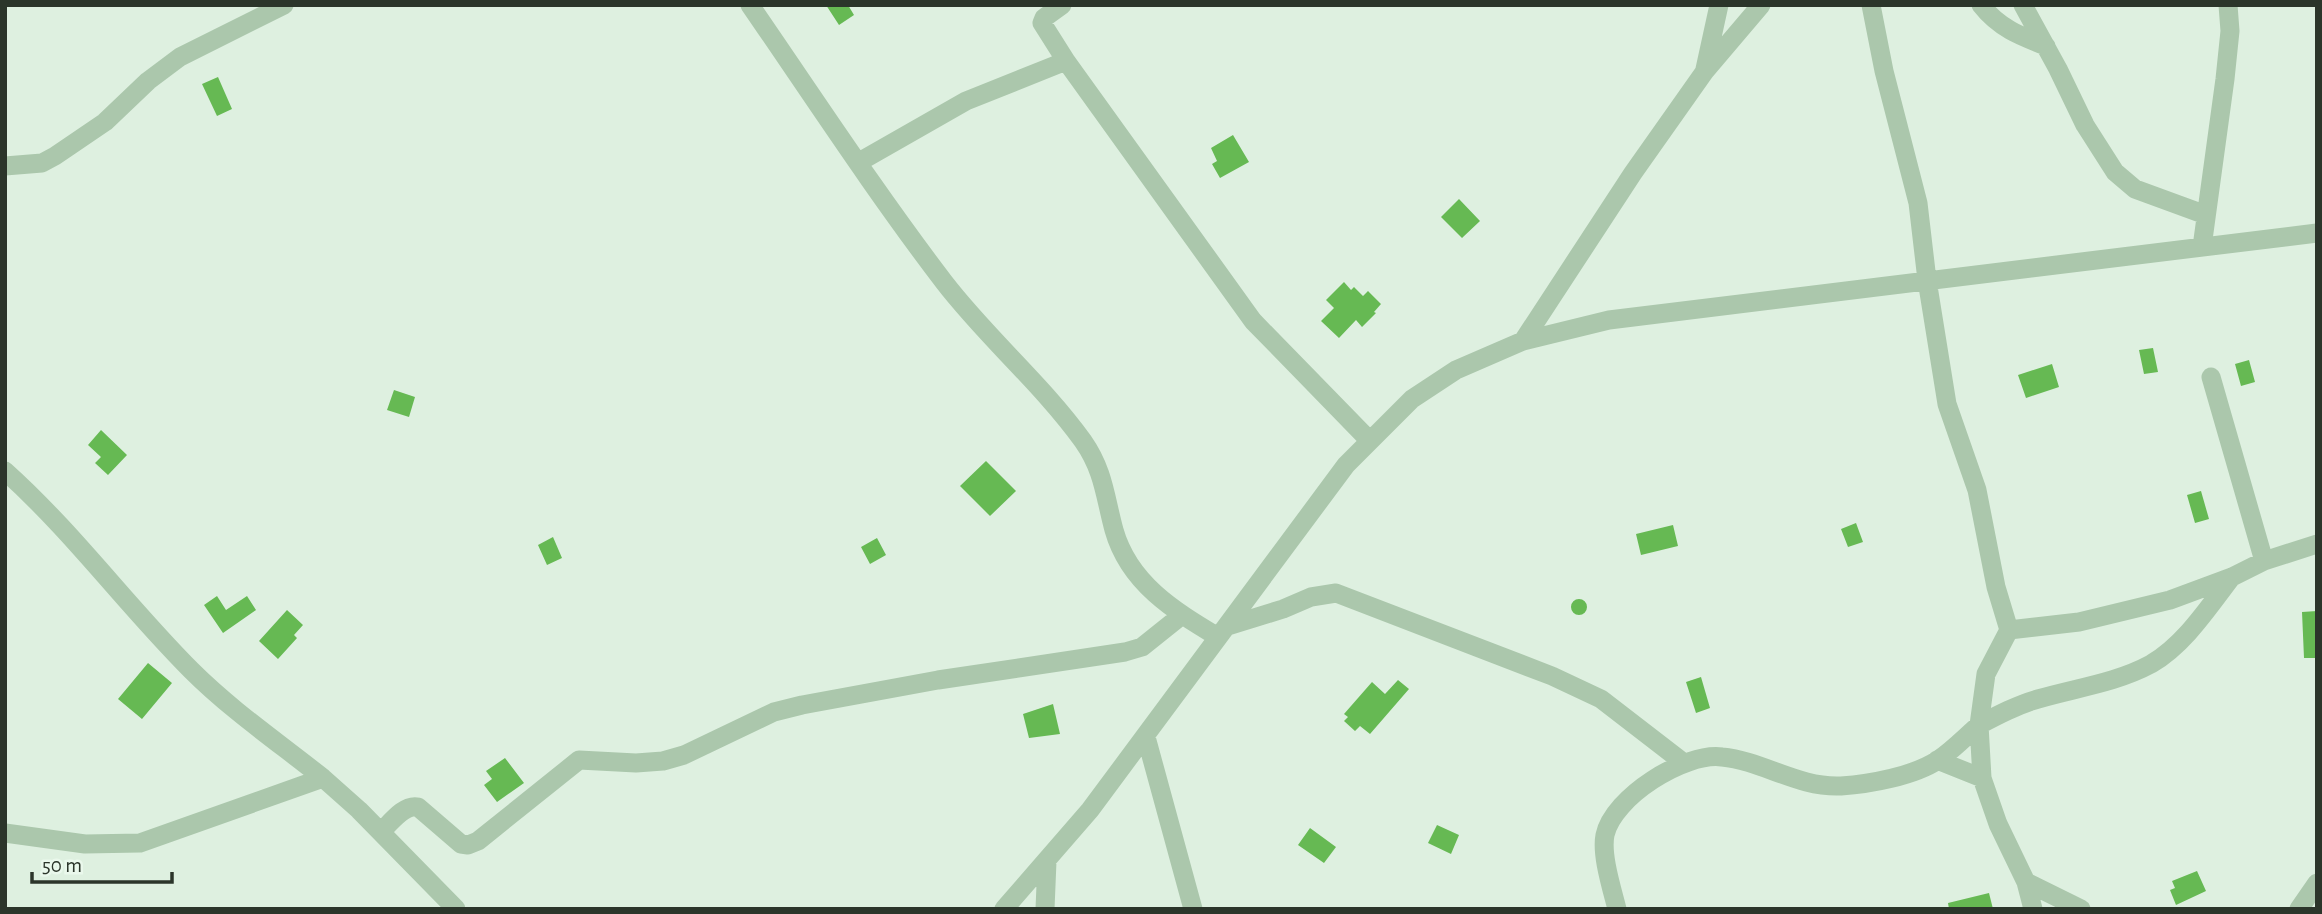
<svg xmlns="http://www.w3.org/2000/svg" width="2322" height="914" viewBox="0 0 2322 914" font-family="'Alegreya Sans',sans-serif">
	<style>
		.building { fill: #66b953 }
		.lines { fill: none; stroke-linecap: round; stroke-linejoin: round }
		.minor { stroke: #abc7ac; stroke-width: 19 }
	</style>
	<rect width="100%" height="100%" fill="#def0e0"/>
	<path class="building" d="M826,5H848L854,15L839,25Z
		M218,77L232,109L217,116L202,84Z
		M1233,135L1249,162L1220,178L1212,164L1217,161L1211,148Z
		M1459,199L1480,221L1462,238L1441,217Z
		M1344,282L1351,290L1354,287L1363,296L1368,291L1381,304L1374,312L1376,313L1362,327L1356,320L1339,338L1321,321L1334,308L1326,300Z
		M2153,348L2158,372L2144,374L2139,350Z
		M2249,360L2255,382L2241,386L2235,364Z
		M2052,364L2059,387L2026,398L2018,375Z
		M394,390L415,397L409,417L387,410Z
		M101,430L127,455L108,475L95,463L101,457L88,445Z
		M986,461L1016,491L990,516L960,486Z
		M2201,491L2209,519L2195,523L2187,495Z
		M1856,523L1863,542L1848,547L1841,529Z
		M1673,525L1678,546L1641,555L1636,534Z
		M553,537L562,558L547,565L538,545Z
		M877,538L886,555L870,564L861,547Z
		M217,596L226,610L247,596L256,610L223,633L204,605Z
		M1571 607a8 8 0 1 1 16 0a8 8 0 1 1-16 0Z
		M287,610L303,625L294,635L297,638L278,659L259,641Z
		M2317,611V658H2304L2302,612Z
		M148,663L172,683L142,719L118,699Z
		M1701,677L1710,708L1696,713L1686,682Z
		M1398,680L1409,689L1370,734L1360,726L1355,731L1344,721L1348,717L1344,714L1372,682L1385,694Z
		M1053,704L1060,734L1029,738L1023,714Z
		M505,758L524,783L497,802L484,785L492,779L486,771Z
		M1437,825L1459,835L1451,854L1428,843Z
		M1310,828L1336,847L1324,863L1298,845Z
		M2197,871L2206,891L2176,905L2170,890L2175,888L2172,881Z
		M1989,893L1993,909H1949L1948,903Z"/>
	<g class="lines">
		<path class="minor" d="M750,5C814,98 876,193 944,282C987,338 1042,384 1083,441C1104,471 1105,497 1114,530C1129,583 1173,610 1218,637
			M1062,5L1044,18L1042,23L1066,61L1253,321L1370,441
			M1871,5L1884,71L1918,203L1927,280L1947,404L1977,490L1996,587L2009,630
			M1981,5C1999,28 2020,36 2046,46
			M2023,5L2058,69L2085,125L2115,172L2135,189L2206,215
			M1705,69L1719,5
			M859,162L966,101L1066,61
			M5,166L42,163L55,156L105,122L148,81L180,57L284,5
			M2202,247L2225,79L2230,31L2228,5
			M1523,341L1633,173L1705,71L1761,5
			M2211,377L2264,561
			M5,471C73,532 127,606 191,670C231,710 279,743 323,778
			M1228,626L1283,609L1311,597L1336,593L1552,676L1601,699L1684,763
			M1146,737L1193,909
			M1937,760L1982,778
			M381,832C391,822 404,804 418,807L461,844L468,845L478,841L579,760L636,763L663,761L684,755L774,712L802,705L938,680L1125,652L1142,647L1182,615
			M5,833L85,844L140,843L323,778L359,810L456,909
			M2026,882L2033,909
			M1004,909L1090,810L1346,465L1412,399L1456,370L1523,341L1609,320L2317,233
			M1045,909L1047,861
			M1617,909C1612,889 1601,855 1605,835C1613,797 1685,752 1722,757C1763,761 1798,788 1841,786C1870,784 1914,776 1938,760C1953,750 1966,736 1979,725L1986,674L2009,630L2079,622L2170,600L2232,577L2264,561L2317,544
			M2081,909L2026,882L1998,824L1982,778L1979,725C1998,715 2017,705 2038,699C2075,688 2116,683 2151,664C2184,645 2208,608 2231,578
			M2299,909L2317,883"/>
	</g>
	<rect width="2322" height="914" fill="none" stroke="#2b352a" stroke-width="14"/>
	<path d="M32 872v10h140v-10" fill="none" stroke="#2b352a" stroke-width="3.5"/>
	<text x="42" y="872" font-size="21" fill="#2b352a" stroke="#eaf8ec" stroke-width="5" paint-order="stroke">50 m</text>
</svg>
